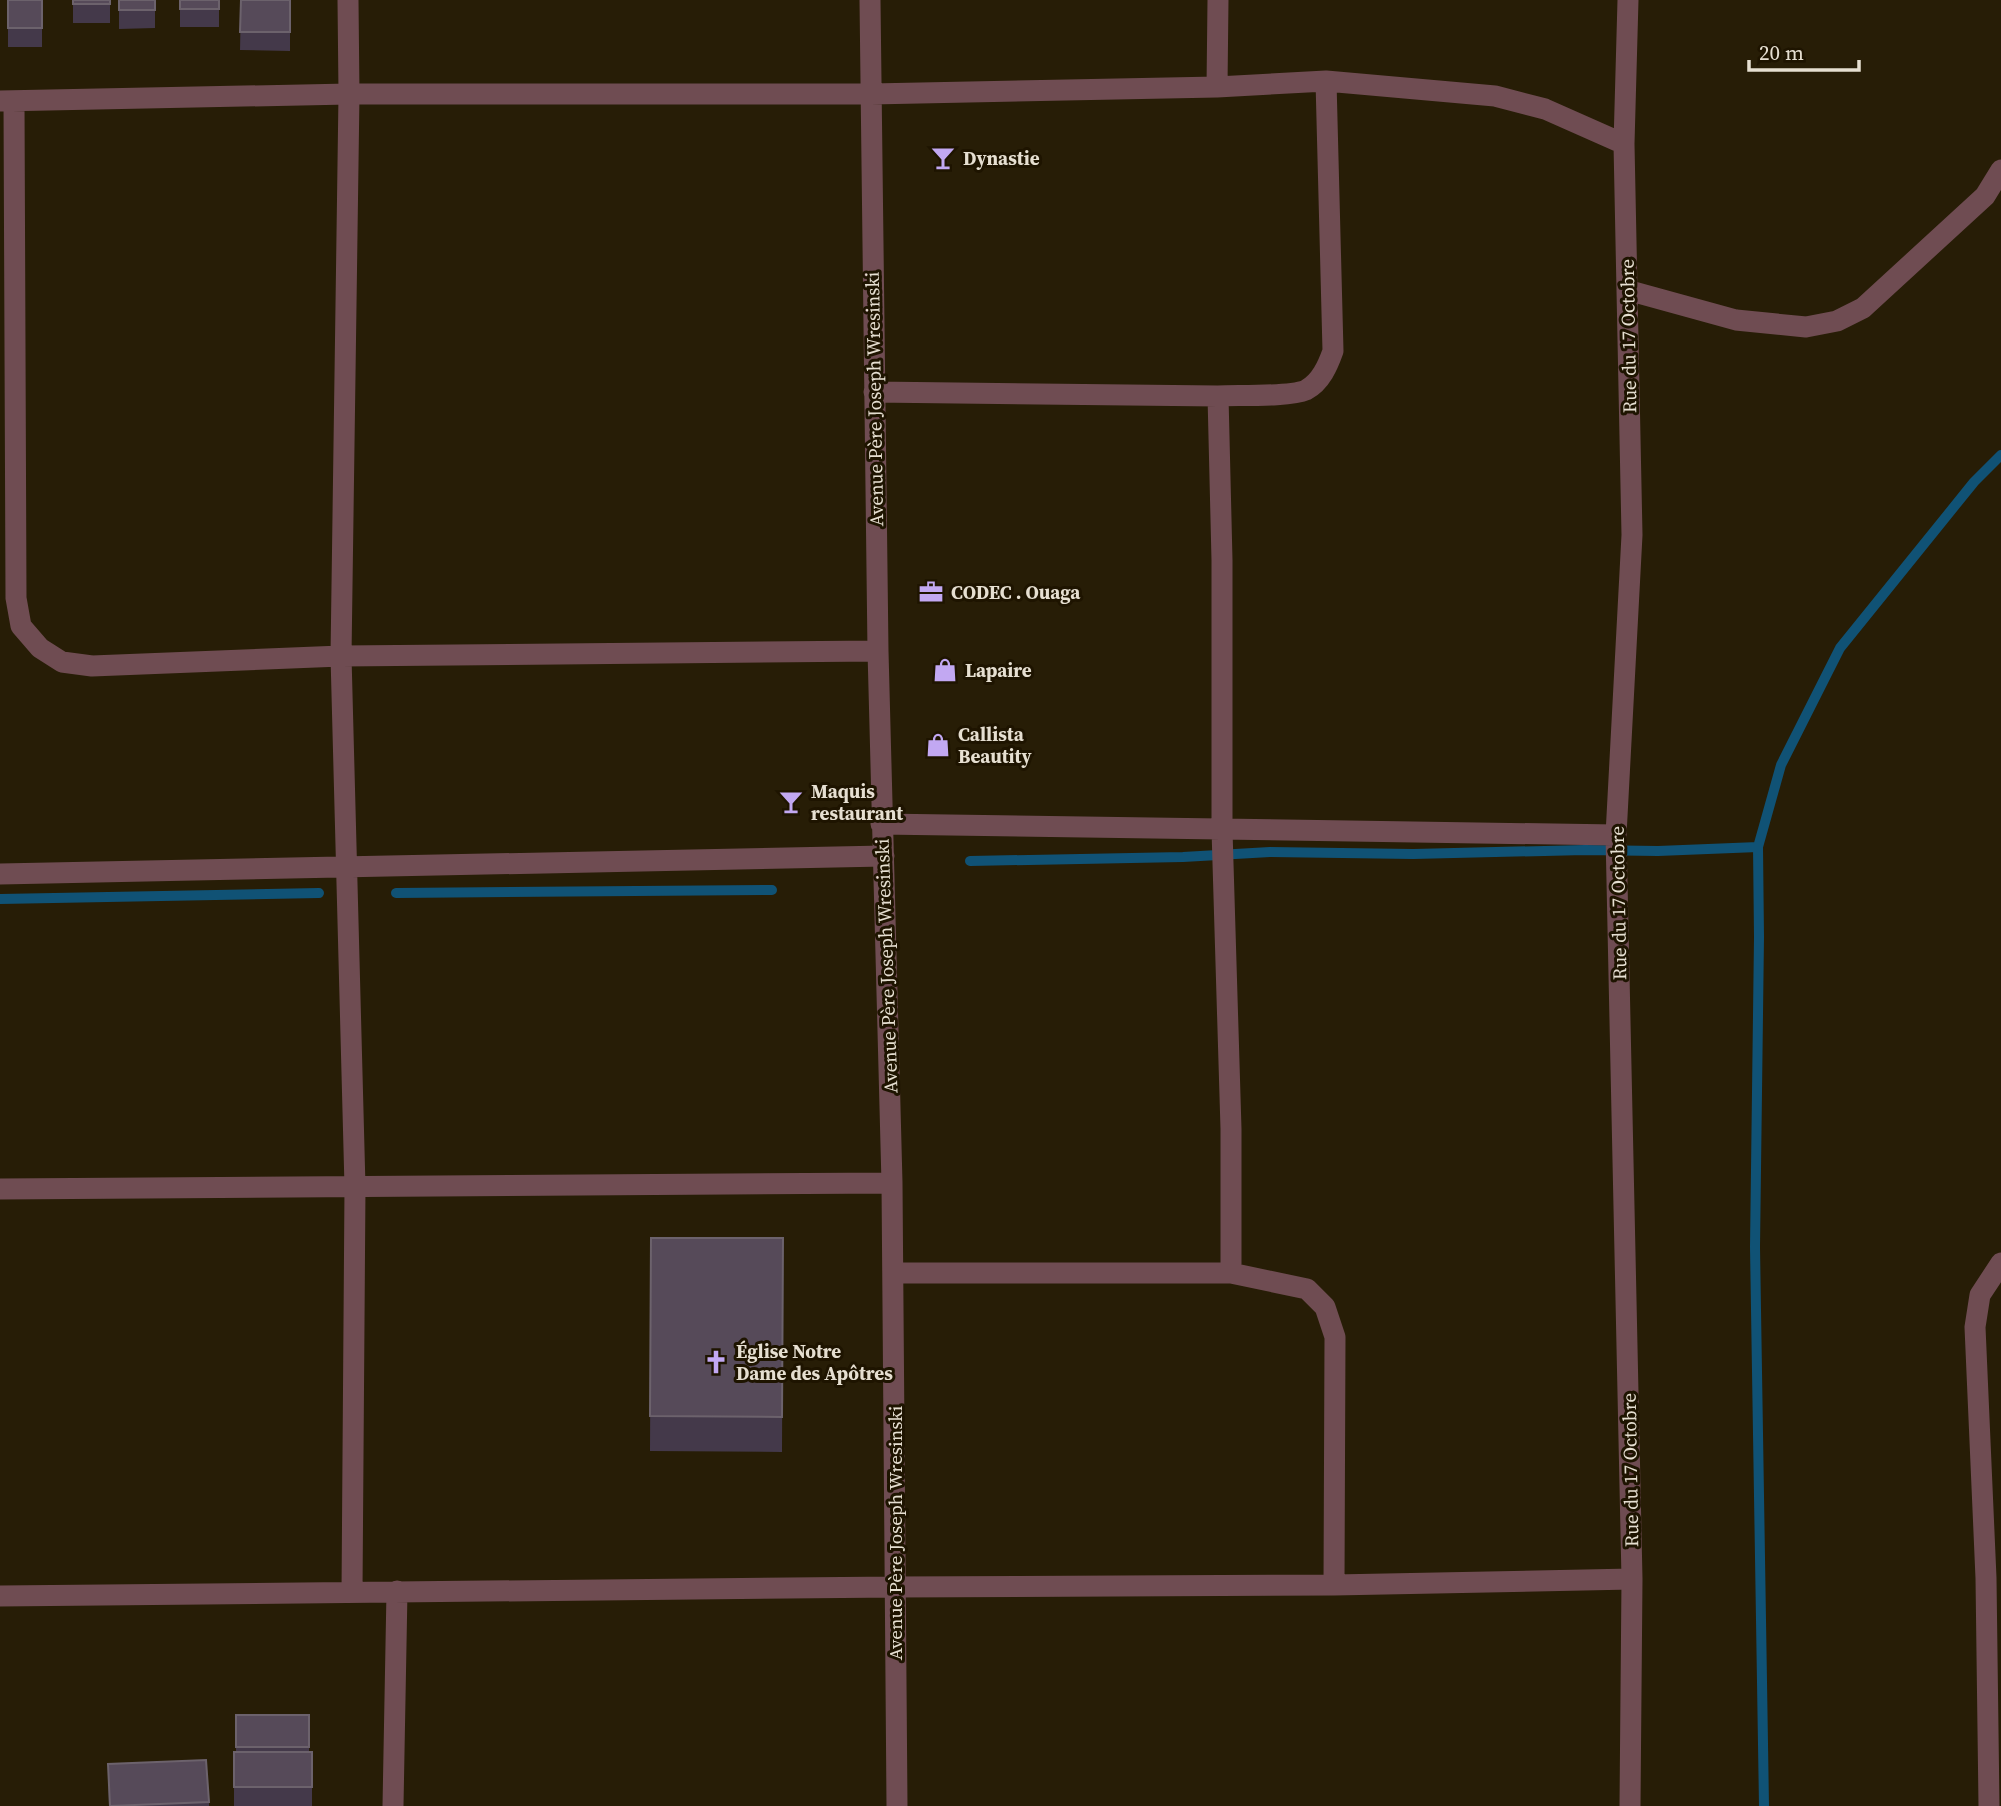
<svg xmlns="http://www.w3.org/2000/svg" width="2001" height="1806" viewBox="0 0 2001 1806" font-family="'Source Serif 4',serif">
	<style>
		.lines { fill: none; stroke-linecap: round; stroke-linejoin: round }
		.stream { stroke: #105275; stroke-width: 10 }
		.minor { stroke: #6f4c52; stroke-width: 21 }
		.wall { fill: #44394a }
		.building { fill: #564a59; stroke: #6c626c; stroke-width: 2 }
		.labels { text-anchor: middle; stroke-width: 6; stroke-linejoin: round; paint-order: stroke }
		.poi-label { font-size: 19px; font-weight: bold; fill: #e6dfd1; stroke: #1e1400; text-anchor: start }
		.street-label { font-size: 19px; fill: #e6dfd1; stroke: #1e1400 }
	</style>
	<rect width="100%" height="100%" fill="#271d06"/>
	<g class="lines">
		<path class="stream" d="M970,861L1183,857L1270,852L1413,854L1585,850L1658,851L1758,847
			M396,893L772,890
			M0,899L319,893
			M1764,1806L1755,1247L1759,937L1758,847L1781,765L1840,648L1974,482L2001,455"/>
		<path class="minor" d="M348,0L349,94L341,656L355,1187L352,1592
			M870,0L878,651L892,1183L897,1806
			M1628,0L1624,144L1632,535L1616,835L1632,1579L1630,1806
			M1217,87L1218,0
			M0,101L349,94H871L1217,87L1326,81L1495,96L1545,109L1624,144
			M14,101L16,598L21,626L40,648L62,662L92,666L341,656L878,651
			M1627,290L1736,320L1806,327L1837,321L1863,308L1985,196L2001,170
			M874,392L1218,396C1238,395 1290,397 1306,390C1321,382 1328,365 1333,351L1326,81
			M1218,396L1222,560V830L1231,1129V1273
			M881,824L1616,835
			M0,874L884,856
			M0,1189L892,1183
			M893,1273H1231L1307,1289L1325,1307L1335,1337L1334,1585
			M0,1596L895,1587L1334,1585L1632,1579
			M393,1806L397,1591
			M1989,1806L1986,1578L1975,1327L1980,1295L2001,1263"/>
	</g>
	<path class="wall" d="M8,0H42V47H8Z
		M73,0H110V23H73Z
		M119,0H155V28L119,29Z
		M180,0H219V27H180Z
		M241,0H290V51L240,50Z
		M651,1238H783L782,1452L650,1451Z
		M236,1715H309V1752H312V1806H234V1752H236Z
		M108,1764L209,1802V1806H109Z"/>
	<path class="building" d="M8,0H42V28H8Z
		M73,0H110V4H73Z
		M119,0H155V10H119Z
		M180,0H219V9H180Z
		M241,0H290V32H240Z
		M651,1238H783L782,1417L650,1416Z
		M236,1715H309V1747H236Z
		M234,1752H312V1787H234Z
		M206,1760L209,1802L110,1806L108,1764Z"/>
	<defs>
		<g id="bar-bare" transform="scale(1.89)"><path d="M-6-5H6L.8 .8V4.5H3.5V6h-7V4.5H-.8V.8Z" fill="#c2a8f2" stroke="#1e1400" stroke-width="2.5" paint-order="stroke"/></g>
		<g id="office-bare" transform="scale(1.89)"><path d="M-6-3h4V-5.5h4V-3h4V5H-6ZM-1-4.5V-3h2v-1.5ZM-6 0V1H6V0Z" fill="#c2a8f2" stroke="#1e1400" stroke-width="2.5" paint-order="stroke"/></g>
		<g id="shop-bare" transform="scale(1.89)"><path d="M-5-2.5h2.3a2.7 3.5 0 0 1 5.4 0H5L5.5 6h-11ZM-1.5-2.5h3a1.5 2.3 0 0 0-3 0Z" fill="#c2a8f2" stroke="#1e1400" stroke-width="2.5" paint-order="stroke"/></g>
		<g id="church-bare" transform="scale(1.89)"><path d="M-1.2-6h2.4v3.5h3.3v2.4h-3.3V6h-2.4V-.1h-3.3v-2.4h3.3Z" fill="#c2a8f2" stroke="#1e1400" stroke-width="2.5" paint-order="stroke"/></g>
	</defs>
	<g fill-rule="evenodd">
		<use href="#bar-bare" x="943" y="158"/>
		<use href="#office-bare" x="931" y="592"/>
		<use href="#shop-bare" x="945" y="670"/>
		<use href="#shop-bare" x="938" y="745"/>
		<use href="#bar-bare" x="791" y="802"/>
		<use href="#church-bare" x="716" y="1362"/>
	</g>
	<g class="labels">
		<g class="poi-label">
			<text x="963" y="165">Dynastie</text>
			<text x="951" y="599">CODEC . Ouaga</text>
			<text x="965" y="677">Lapaire</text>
			<text x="958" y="741">Callista<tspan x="958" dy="22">Beautity</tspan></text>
			<text x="811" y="798">Maquis<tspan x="811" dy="22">restaurant</tspan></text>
			<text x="736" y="1358">Église Notre<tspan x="736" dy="22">Dame des Apôtres</tspan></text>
		</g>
		<g class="street-label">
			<text transform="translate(1628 336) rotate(-91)" y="7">Rue du 17 Octobre</text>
			<text transform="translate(874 399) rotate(-91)" y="7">Avenue Père Joseph Wresinski</text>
			<text transform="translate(1618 903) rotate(-91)" y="7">Rue du 17 Octobre</text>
			<text transform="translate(886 966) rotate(-92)" y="7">Avenue Père Joseph Wresinski</text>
			<text transform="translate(1630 1470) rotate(-91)" y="7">Rue du 17 Octobre</text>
			<text transform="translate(895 1533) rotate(-90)" y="7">Avenue Père Joseph Wresinski</text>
		</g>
	</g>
	<path d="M1749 60v10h110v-10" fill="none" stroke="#e6dfd1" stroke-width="3.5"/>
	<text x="1759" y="60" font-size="21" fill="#e6dfd1" stroke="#1e1400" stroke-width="5" paint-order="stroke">20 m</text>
</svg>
